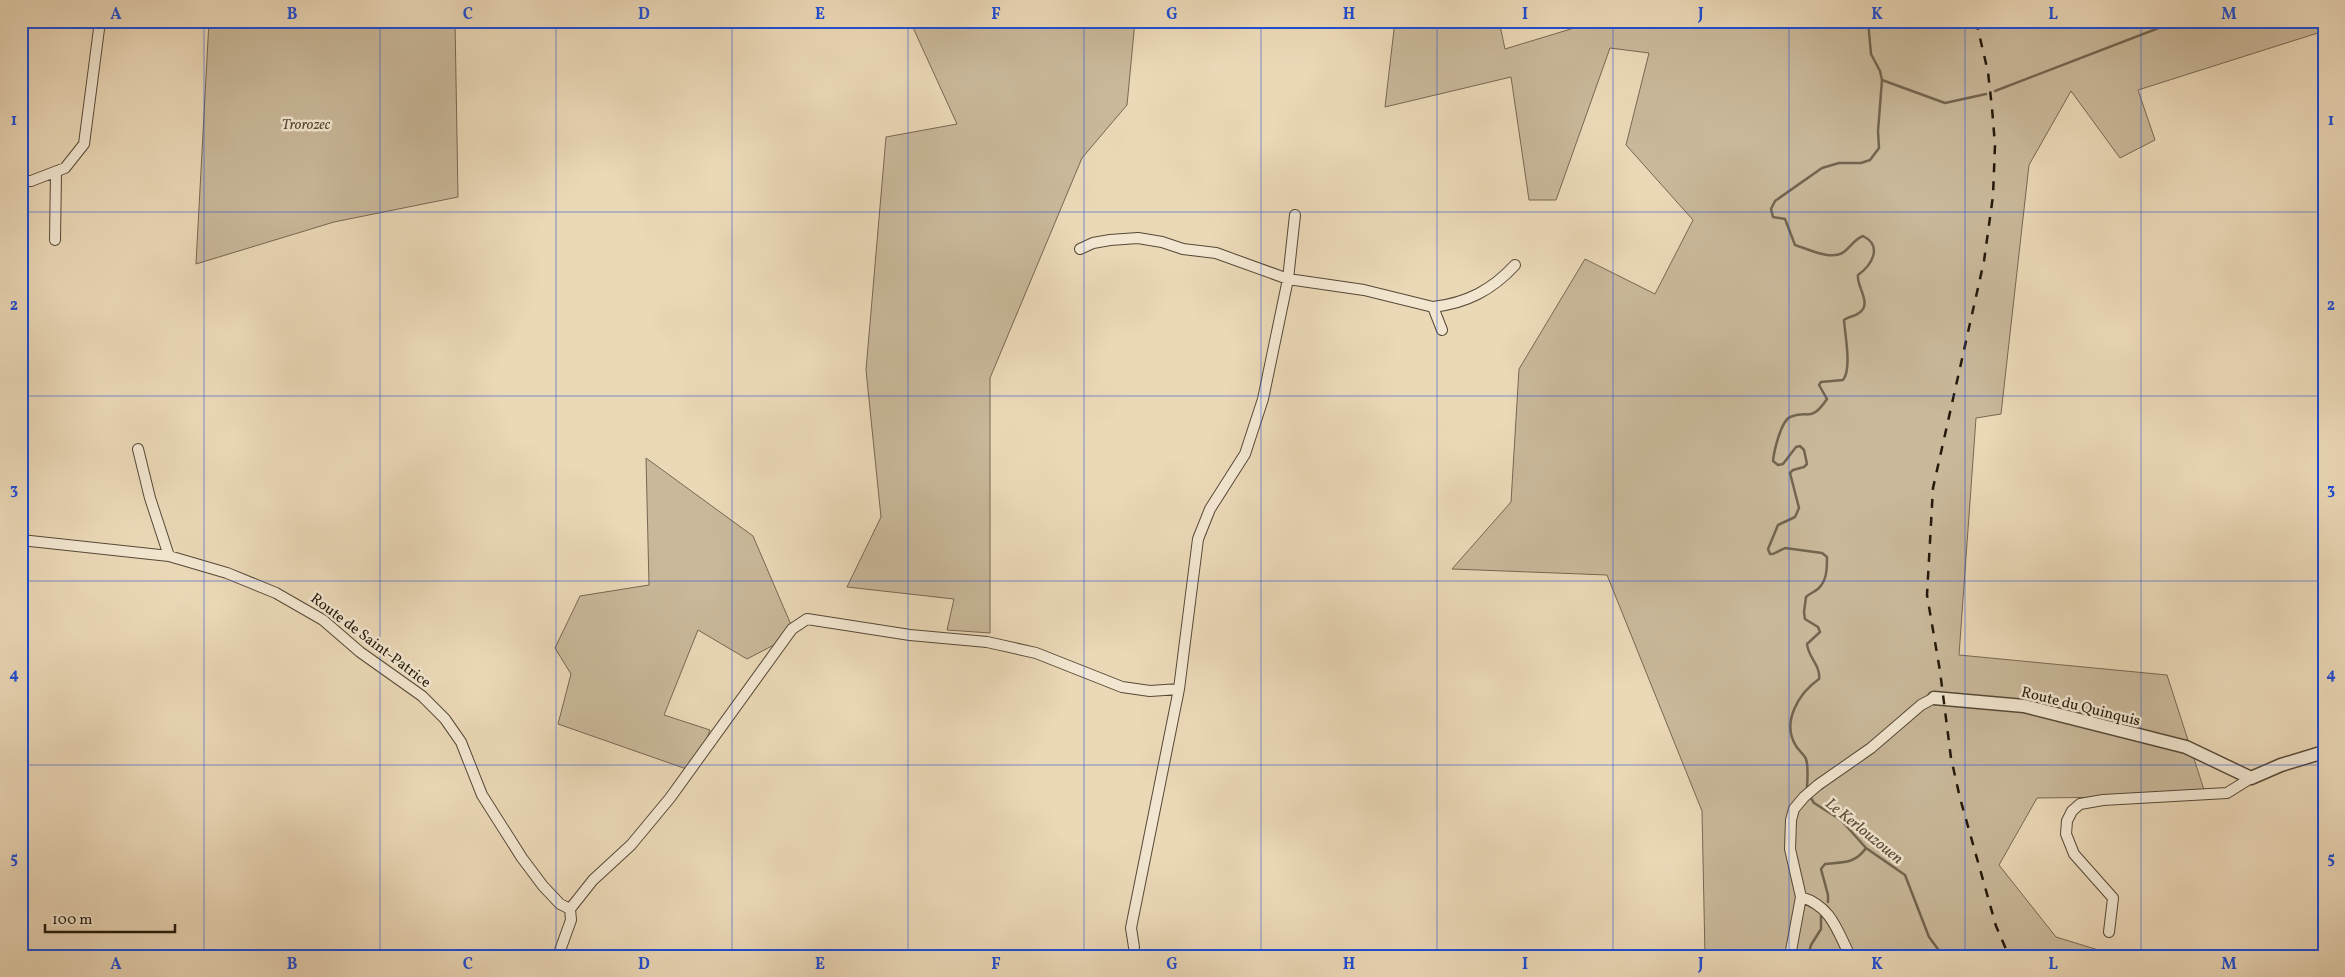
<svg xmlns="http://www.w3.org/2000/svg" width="2345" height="977" viewBox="0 0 2345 977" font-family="Vollkorn,serif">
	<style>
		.green { fill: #c9b89a; stroke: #766852 }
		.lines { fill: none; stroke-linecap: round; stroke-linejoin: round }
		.stream { stroke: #73654f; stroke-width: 2.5 }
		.minor-casing { stroke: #564936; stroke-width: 12 }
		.tertiary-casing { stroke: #564936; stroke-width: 15 }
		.minor { stroke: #f2e6d0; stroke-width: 10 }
		.tertiary { stroke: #f2e6d0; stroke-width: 12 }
		.rail { stroke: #24190b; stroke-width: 2.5; stroke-dasharray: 9 9; stroke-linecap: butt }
		.grid { fill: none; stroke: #1d4ed8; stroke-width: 1; stroke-opacity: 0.55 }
		.labels { text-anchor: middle; stroke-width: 5; stroke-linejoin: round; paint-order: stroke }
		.park-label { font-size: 15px; font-style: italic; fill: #564936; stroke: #f2e6d0 }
		.street-label { font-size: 15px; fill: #24190b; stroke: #f2e6d0 }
		.water-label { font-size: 16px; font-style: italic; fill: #584b39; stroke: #f2e6d0 }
		.neatline { fill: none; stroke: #1d4ed8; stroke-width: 2 }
		.grid-label { font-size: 16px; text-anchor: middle; font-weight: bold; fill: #1d4ed8 }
	</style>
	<rect width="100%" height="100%" fill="#ebd8b7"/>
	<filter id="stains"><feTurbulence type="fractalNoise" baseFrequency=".004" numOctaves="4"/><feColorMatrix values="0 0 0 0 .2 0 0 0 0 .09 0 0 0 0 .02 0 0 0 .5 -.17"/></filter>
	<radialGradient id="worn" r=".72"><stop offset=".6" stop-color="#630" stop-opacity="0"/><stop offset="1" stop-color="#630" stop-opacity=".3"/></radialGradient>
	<path class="green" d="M209,21H455L458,197L334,222L196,264Z
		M910,21H1135L1127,105L1082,158L990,378V633L947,630L954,599L847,587L881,517L866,370L886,137L957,124Z
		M1395,21H1499L1505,49L1597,21H2017L2020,26L2033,21H2324V31L2138,90L2155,140L2120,158L2071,91L2029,165L2001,414L1976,418L1959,655L2167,675L2206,796L2037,798L1999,865L2056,937L2118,956H1705L1702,811L1607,575L1452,569L1511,502L1519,369L1585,259L1655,294L1693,220L1626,145L1649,53L1610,48L1556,200H1529L1511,77L1385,107Z
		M646,458L753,536L795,634L747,659L698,630L664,715L710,730L695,772L558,724L571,674L555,648L580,596L649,585Z"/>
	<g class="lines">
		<path class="stream" d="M1882,80L1945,103L1986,94
			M1995,91L2177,21
			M1807,790C1807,780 1809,768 1806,759C1804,754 1799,751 1796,746C1781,722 1799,693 1819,679C1821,666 1808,657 1807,644L1820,632L1818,627L1805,619L1804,612L1806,597C1810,593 1815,592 1819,588C1827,580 1827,568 1827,557L1822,553L1785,548L1773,554H1770L1768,549L1778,525L1795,517L1799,508L1790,473L1793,470L1804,467L1807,464L1804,450L1800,446L1796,447L1783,464L1778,465L1773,461C1774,451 1781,421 1790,417C1808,409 1810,424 1827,399L1819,385L1821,382L1843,380C1852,369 1845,335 1844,320C1849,316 1854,317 1859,313C1873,304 1856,286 1858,275C1872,265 1883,246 1863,236C1855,239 1851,246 1845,251C1833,262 1808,249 1795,245L1785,219L1773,217L1771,209L1775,201L1822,168L1839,163H1861L1870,160L1879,148L1878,131L1882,80L1880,71L1871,54L1868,21
			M1809,795L1814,803L1841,820L1866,848L1905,875L1929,937L1943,956
			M1828,902V895L1821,869L1825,864C1843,862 1855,864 1866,848
			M1808,956L1811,945L1821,929V915"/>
		<g class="minor-casing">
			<path id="minor" d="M21,181H31L65,168L84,144L99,29L102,21
				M55,240L56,172
				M1080,249L1093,243L1110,240L1138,238L1162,242L1183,249L1216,253L1288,279L1364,290L1433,307L1442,330
				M1433,307C1467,303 1492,290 1515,265
				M138,449L150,498L169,556
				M21,540L169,556L227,573L276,593L323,620L360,652L422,696L445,719L461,742L482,795L522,858L543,886L560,904L570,909
				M21,788H22
				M1801,897C1831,906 1837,930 1850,956
				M570,909L593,880L631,845L670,798L792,629L807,619L910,635L987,642L1036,653L1122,687L1150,691L1179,689L1198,539L1210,509L1245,454L1263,399L1288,279L1295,215
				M2109,932L2113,898L2074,854L2066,834L2067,821L2072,811L2080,804L2103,800L2227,793L2251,778
				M1134,947L1131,928L1179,689
				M558,956L571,920L570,909
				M1790,956L1801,897L1790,849L1791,820L1794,809L1804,797L1818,785L1871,748L1921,705L1934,698"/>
		</g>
		<g class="tertiary-casing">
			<path id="tertiary" d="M1934,698L2024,706L2186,747L2251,778L2281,765L2324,752"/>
		</g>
		<use href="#minor" class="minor"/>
		<use href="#tertiary" class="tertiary"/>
		<path class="rail" d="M1976,21L1988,72L1992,108L1995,145L1993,196L1984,261L1933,488L1927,595L1940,671L1951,758L1960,798L1996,926L2009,956"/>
	</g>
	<path class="grid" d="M204,21V956M380,21V956M556,21V956M732,21V956M908,21V956M1084,21V956M1261,21V956M1437,21V956M1613,21V956M1789,21V956M1965,21V956M2141,21V956M21,212H2324M21,396H2324M21,581H2324M21,765H2324"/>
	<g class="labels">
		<g class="park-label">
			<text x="306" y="129">Trorozec</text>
		</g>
		<g class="street-label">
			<text transform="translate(371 640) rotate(37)" y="5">Route de Saint-Patrice</text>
			<text transform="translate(2081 706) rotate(14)" y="5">Route du Quinquis</text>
		</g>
		<g class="water-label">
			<text transform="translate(1865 830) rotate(39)" y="6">Le Kerlouzouen</text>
		</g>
	</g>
	<rect width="2345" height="977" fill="none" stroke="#ebd8b7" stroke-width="55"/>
	<path d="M45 924v8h130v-8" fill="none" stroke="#24190b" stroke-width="2.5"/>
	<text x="52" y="924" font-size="15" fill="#24190b" stroke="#f2e6d0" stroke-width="4" paint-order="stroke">100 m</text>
	<rect x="28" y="28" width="2290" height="922" class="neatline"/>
	<g class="grid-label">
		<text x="116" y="19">A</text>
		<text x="292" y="19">B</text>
		<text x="468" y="19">C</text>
		<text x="644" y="19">D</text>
		<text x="820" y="19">E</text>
		<text x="996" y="19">F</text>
		<text x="1172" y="19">G</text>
		<text x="1349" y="19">H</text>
		<text x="1525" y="19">I</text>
		<text x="1701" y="19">J</text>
		<text x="1877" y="19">K</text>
		<text x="2053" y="19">L</text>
		<text x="2229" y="19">M</text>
		<text x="14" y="125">1</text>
		<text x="2331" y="125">1</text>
		<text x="14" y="310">2</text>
		<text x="2331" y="310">2</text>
		<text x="14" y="494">3</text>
		<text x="2331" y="494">3</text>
		<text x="14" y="679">4</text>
		<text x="2331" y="679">4</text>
		<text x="14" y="863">5</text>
		<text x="2331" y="863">5</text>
		<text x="116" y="969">A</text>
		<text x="292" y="969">B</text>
		<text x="468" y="969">C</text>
		<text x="644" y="969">D</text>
		<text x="820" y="969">E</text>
		<text x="996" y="969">F</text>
		<text x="1172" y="969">G</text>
		<text x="1349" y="969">H</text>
		<text x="1525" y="969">I</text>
		<text x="1701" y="969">J</text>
		<text x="1877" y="969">K</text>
		<text x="2053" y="969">L</text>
		<text x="2229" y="969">M</text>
	</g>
	<rect width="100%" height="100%" filter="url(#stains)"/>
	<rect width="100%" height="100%" fill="url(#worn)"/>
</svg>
